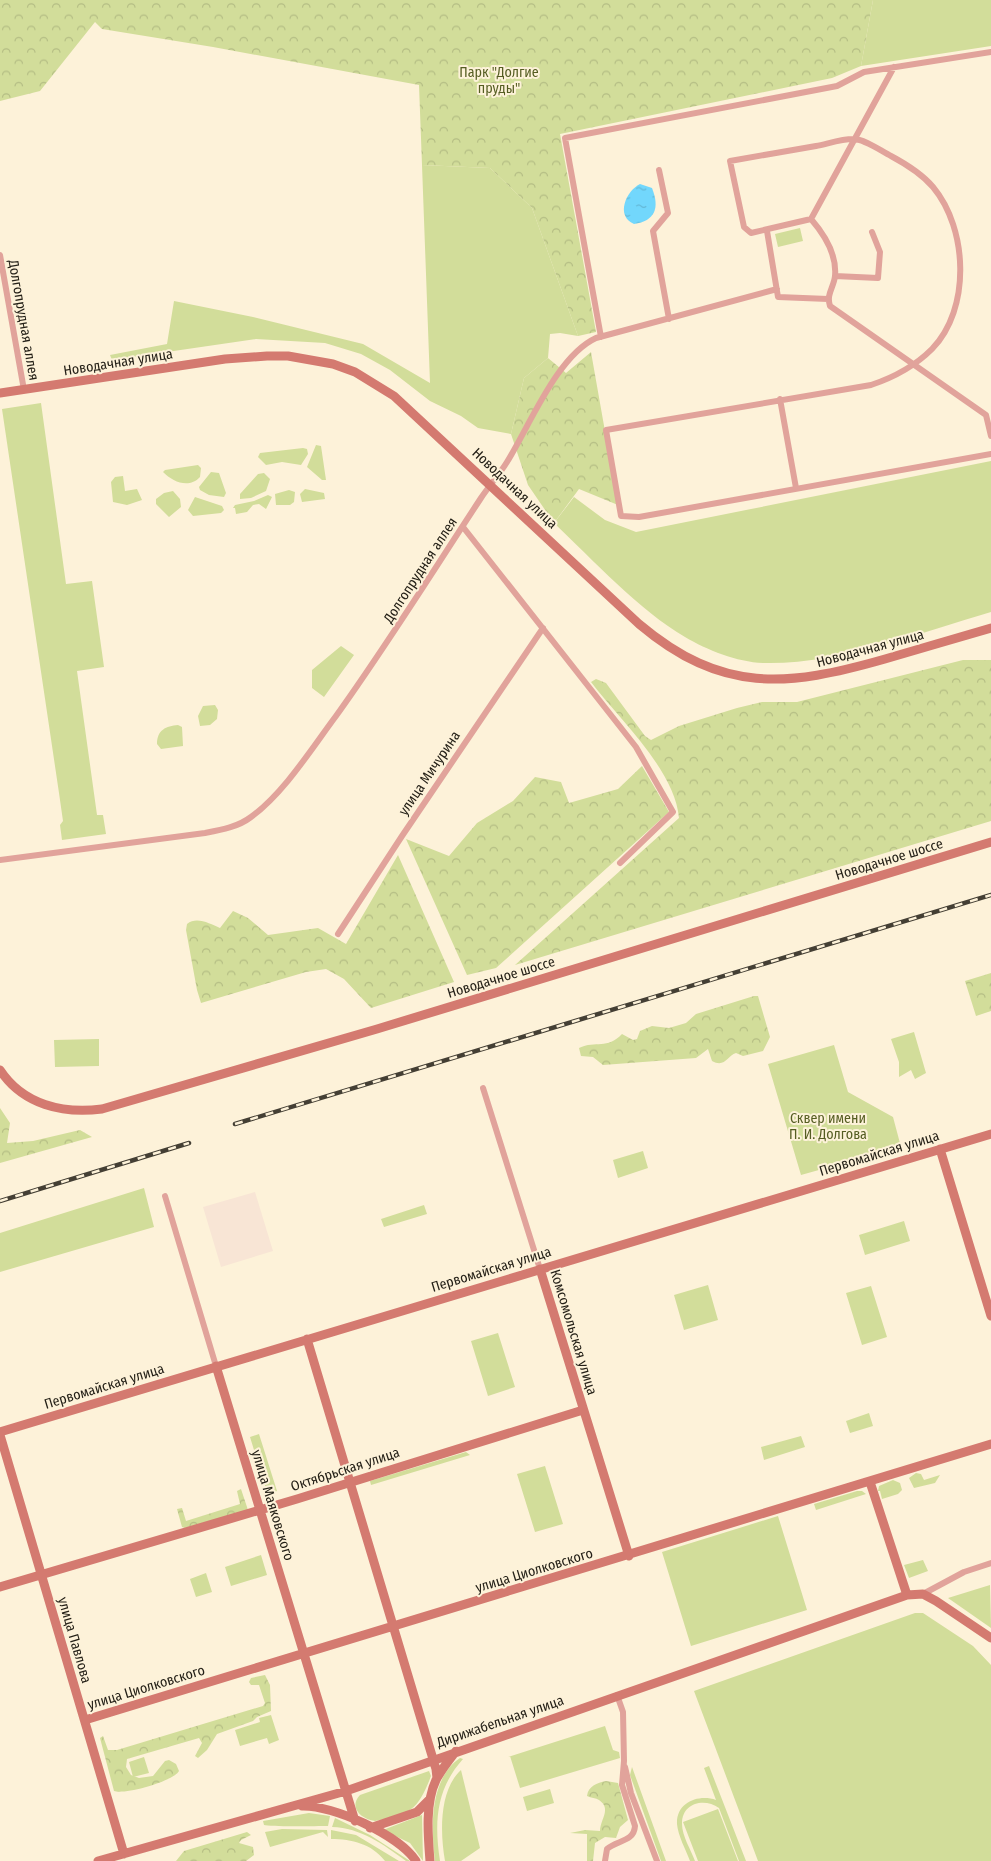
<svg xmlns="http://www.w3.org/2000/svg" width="991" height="1861" viewBox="0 0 991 1861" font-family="'Fira Sans Condensed',sans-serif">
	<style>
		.commercial { fill: #f8e5d5 }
		.green { fill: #d2dd9a }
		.forest { fill: url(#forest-crowns) }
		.water { fill: url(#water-ripples) }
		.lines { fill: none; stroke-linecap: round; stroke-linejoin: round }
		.street { stroke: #e1a39b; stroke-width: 6 }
		.secondary { stroke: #d47a70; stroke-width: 9 }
		.rail-casing { stroke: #443f34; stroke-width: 4.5 }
		.rail { stroke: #fdf2d9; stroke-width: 2.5; stroke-dasharray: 8; stroke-linecap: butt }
		.labels { text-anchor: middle; stroke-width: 4; stroke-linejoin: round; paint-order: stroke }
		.park-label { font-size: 14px; fill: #555d22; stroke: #fdf2d9 }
		.street-label { font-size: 14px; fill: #242017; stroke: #fdf2d9 }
	</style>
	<defs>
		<pattern id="forest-crowns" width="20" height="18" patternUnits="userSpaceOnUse" patternTransform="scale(1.25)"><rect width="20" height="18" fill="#d2dd9a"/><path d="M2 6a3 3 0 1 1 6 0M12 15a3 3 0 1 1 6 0" fill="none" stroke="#b4bd84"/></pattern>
		<pattern id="water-ripples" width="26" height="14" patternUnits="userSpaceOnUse" patternTransform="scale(1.25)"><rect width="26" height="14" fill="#72d7fc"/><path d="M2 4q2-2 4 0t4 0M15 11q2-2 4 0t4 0" fill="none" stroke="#63b8d7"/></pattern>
	</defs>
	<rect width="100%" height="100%" fill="#fdf2d9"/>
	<path class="commercial" d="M255,1192L273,1251L221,1267L203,1207Z"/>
	<path class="green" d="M873,0H991V46L861,66Z
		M422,165L490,168L532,208L578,336L560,333L550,334L548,358L524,378L511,434L478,428L461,416L430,401L390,370L361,354L325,343L256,339L112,360L110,355L167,344L174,301L253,317L363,344L430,383Z
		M800,228L803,241L778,247L775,234Z
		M41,403L66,584L92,581L104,667L77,671L97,815H103L106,834L62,840L60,825L63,821L59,793L2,409Z
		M316,445L321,446L326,480H322L307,467Z
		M303,448L307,449L308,454L301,465L282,462L266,465L258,457L260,453Z
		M991,461V612C919,633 839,665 763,663C737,662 707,650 685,637C640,611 592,559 554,523L574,497L605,520L636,532Z
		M198,465L201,468L200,477C189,489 173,482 163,472L165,470Z
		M211,472L219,473L226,493L224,497L209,495L200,490L199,487Z
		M264,473L270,479L266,491L251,498L240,499V494L258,474Z
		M123,476L125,491L137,489L142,500L127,505L113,502L111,482L115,477Z
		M305,489L324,493L325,499L302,502L300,494Z
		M289,490L295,492L294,502L290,505H276L275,494Z
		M173,491L180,499L181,507L169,517L156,504V499L164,493Z
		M268,495L272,497L266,509L259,504L253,505L247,512L236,514L235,508H233L235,505L254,501Z
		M195,497L222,506L224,510L221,513L193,516L188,510Z
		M341,646L354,655L324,697L312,688V670Z
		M215,705L218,710L217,719L210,725L200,726L198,716L203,706Z
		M178,725L182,727L183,746L161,749L157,744C157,730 166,726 178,725Z
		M914,1032L926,1073L915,1079L911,1070L899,1077V1062L891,1039Z
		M99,1039V1066L55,1067L54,1040Z
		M834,1045L848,1092L893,1117L901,1147L801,1175L768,1064Z
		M643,1151L648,1168L618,1178L613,1160Z
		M144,1188L154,1227L0,1272V1233Z
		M424,1205L427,1214L384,1227L381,1219Z
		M904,1221L910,1241L865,1255L859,1235Z
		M708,1285L718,1320L684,1330L674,1295Z
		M871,1286L887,1337L862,1345L846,1293Z
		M498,1333L515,1387L488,1396L471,1341Z
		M869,1413L873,1426L850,1433L846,1421Z
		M259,1434L277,1491L271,1493L267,1492L250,1437Z
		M801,1436L805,1447L764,1460L761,1447Z
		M466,1452L470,1455L371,1485L370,1481Z
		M545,1466L563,1524L535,1532L517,1474Z
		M916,1473L921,1474L924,1480L940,1475L935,1483L914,1488L909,1478Z
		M893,1480L900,1483L902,1490L898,1494L882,1499L880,1491H878L879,1486Z
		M857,1491H862L866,1494L816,1510L814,1504Z
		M778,1516L807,1610L691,1646L662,1552Z
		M261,1555L267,1575L231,1586L225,1567Z
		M923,1560L928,1571L909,1578L904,1565Z
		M206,1573L212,1592L196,1597L190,1579Z
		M990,1585L991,1628L948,1598Z
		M915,1613H923L973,1646L991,1665V1861H758L694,1691Z
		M271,1715L279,1740L269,1744L267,1738L240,1746L235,1730L260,1722L259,1718Z
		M605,1726L613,1750L619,1752L620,1758L520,1788L510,1756L508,1757Z
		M144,1757L149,1773L133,1777L129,1762Z
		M460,1758L463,1759C436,1789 434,1822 440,1861H435C431,1829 429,1779 460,1758Z
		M709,1766L746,1861H739L719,1808C705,1798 682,1802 682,1824C682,1836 691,1850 695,1861H690C686,1850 678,1836 677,1824C676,1802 699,1794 716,1800L704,1768Z
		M632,1767L666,1861H661L630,1775Z
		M461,1770L480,1848L461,1861H445C440,1833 439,1790 461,1770Z
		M429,1771L431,1776C418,1810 411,1814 375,1821C362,1819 348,1808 360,1795Z
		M550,1789L554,1803L527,1811L523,1797Z
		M718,1809L738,1861H698L683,1822Z
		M309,1813L330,1816L328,1826C317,1826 269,1827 264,1825L263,1821Z
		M422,1815L423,1861L410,1843L383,1830Z
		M335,1818L370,1835L410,1861H406C383,1844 361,1828 332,1827Z
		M282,1829L327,1830L328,1837L323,1832L270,1847L265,1832Z
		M331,1830L356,1835L399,1861H385C372,1844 352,1839 331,1839Z"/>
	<path class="forest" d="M0,0H873L861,66L832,78L560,134L596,332L578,336L532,208L490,168L422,165L419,85L213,47L102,29L95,22L40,91L0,101Z
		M591,352L618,505L579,489L554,523L528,485L511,434L524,378L548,358L566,373Z
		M963,660H991V821L515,965L679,818C675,770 619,719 591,682L596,679L606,683L645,736L651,740L679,726L737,708L762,702H797Z
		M642,766L669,812L496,968L467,975L406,839L449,856L477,823L513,801L535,777L561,782L569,803L618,789Z
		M398,855L454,982L371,1008L344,979L326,969L306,972L201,1003L197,990L186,930L187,924C197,916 210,924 220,928L233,911L248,918L268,935L318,928L346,944Z
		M991,973V1011L976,1016L965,981Z
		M754,996H758L770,1037L763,1051L743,1056L736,1053C727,1056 725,1068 712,1061L708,1049L696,1058L603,1065L593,1057L581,1056L579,1048C596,1040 607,1050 622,1034L633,1040L637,1039L640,1031L652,1026L669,1028L686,1023L696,1014Z
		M0,1108L10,1123L7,1143L33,1141L80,1130L92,1137L0,1163Z
		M241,1489L248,1510L185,1528L182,1527L177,1509L182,1508L186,1521L240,1504L237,1491Z
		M265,1675L270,1685L271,1711L257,1717L253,1721L217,1734L207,1750L198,1758L195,1756L202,1743L199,1738L127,1759L126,1767L131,1775L139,1778L153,1776L165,1761L169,1760L176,1764L179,1771C174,1781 125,1795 114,1791L100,1738L103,1736L108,1750H117L263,1706L265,1703L259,1685H251L249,1682L251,1678Z
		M606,1781L618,1783L628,1820L620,1827L616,1838L605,1837L595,1843L593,1861H587V1834L570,1833L585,1830L600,1831C600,1819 612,1809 599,1800C596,1798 591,1798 587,1796C588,1786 597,1783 606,1781Z
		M247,1832L251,1835L241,1840L239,1843L253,1847L254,1855L246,1861H176L184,1851Z"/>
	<path class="water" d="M640,184L652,188C660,208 655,221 634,224C615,216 626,191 640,184Z"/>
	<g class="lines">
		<path class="street" d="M894,67L811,219L751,233L744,227L730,161C759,156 787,151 816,146C827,144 841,139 853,139C865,139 881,151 891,156C906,164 922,174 933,187C968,229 971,309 932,349C914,367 895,377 871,385L606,430L621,516L639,517L991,454
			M659,170L668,213L653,231L669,319
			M811,219C824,234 837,255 835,276C834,287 826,294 830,306L986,415L991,436
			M767,231L778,297L828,299
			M0,255L24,390
			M835,276L878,278L880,252L872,232
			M601,337L565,138L837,86L864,72L991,52
			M780,399L796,488
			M463,527L636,747L673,812L620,863
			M0,860L205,833C221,830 238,827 251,817C284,793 312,748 336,716C387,645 433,571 481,498C489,486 499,475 507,462C530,425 557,356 596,338L777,289
			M338,934L402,836L543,628
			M483,1088L540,1269
			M165,1196L216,1366
			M923,1594L964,1572L991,1563
			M625,1767L631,1793L657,1861
			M605,1861L607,1849C617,1840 634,1842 635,1826L622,1785L624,1761L623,1712L617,1695"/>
		<path class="secondary" d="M0,393L225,359L267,356H288L333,364L355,372L394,396L639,624C722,694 787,687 885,659C920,649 956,638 991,628
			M0,1070C23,1105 63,1114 102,1109L377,1029L991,842
			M940,1149L991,1316
			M540,1269L629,1556
			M307,1339L436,1769L437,1778
			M216,1366L355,1821
			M0,1432L991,1134
			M0,1435L124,1854
			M870,1482L907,1595
			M0,1587L297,1499L583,1410
			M85,1720L991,1444
			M302,1806C333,1805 399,1835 416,1861
			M370,1828L417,1812L430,1799
			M98,1861L346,1791L907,1595L923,1594L936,1601L991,1638
			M430,1861C428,1836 425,1803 436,1780C441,1770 449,1760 456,1751"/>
		<g class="rail-casing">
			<path id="rail" d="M235,1124L991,895
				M0,1201L189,1143"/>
		</g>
		<use href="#rail" class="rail"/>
	</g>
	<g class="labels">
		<g class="park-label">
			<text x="499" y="77">Парк "Долгие<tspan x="499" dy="16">пруды"</tspan></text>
			<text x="828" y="1123">Сквер имени<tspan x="828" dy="16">П. И. Долгова</tspan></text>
		</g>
		<g class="street-label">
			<text transform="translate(24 320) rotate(80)" y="5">Долгопрудная аллея</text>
			<text transform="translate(118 362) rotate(-9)" y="5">Новодачная улица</text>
			<text transform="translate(515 488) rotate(43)" y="5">Новодачная улица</text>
			<text transform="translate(420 570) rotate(-57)" y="5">Долгопрудная аллея</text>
			<text transform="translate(870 648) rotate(-15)" y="5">Новодачная улица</text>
			<text transform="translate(429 773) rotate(-56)" y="5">улица Мичурина</text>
			<text transform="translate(889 859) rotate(-17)" y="5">Новодачное шоссе</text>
			<text transform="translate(501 977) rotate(-17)" y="5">Новодачное шоссе</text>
			<text transform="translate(879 1153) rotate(-17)" y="5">Первомайская улица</text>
			<text transform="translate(491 1269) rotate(-17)" y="5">Первомайская улица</text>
			<text transform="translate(574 1332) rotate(73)" y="5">Комсомольская улица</text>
			<text transform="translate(104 1386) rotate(-17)" y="5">Первомайская улица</text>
			<text transform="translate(345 1469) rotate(-18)" y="5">Октябрьская улица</text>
			<text transform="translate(273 1505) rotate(73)" y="5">улица Маяковского</text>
			<text transform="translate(534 1570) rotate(-17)" y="5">улица Циолковского</text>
			<text transform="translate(75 1640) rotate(74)" y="5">улица Павлова</text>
			<text transform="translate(146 1687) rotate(-17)" y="5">улица Циолковского</text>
			<text transform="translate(500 1721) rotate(-19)" y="5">Дирижабельная улица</text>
		</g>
	</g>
</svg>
